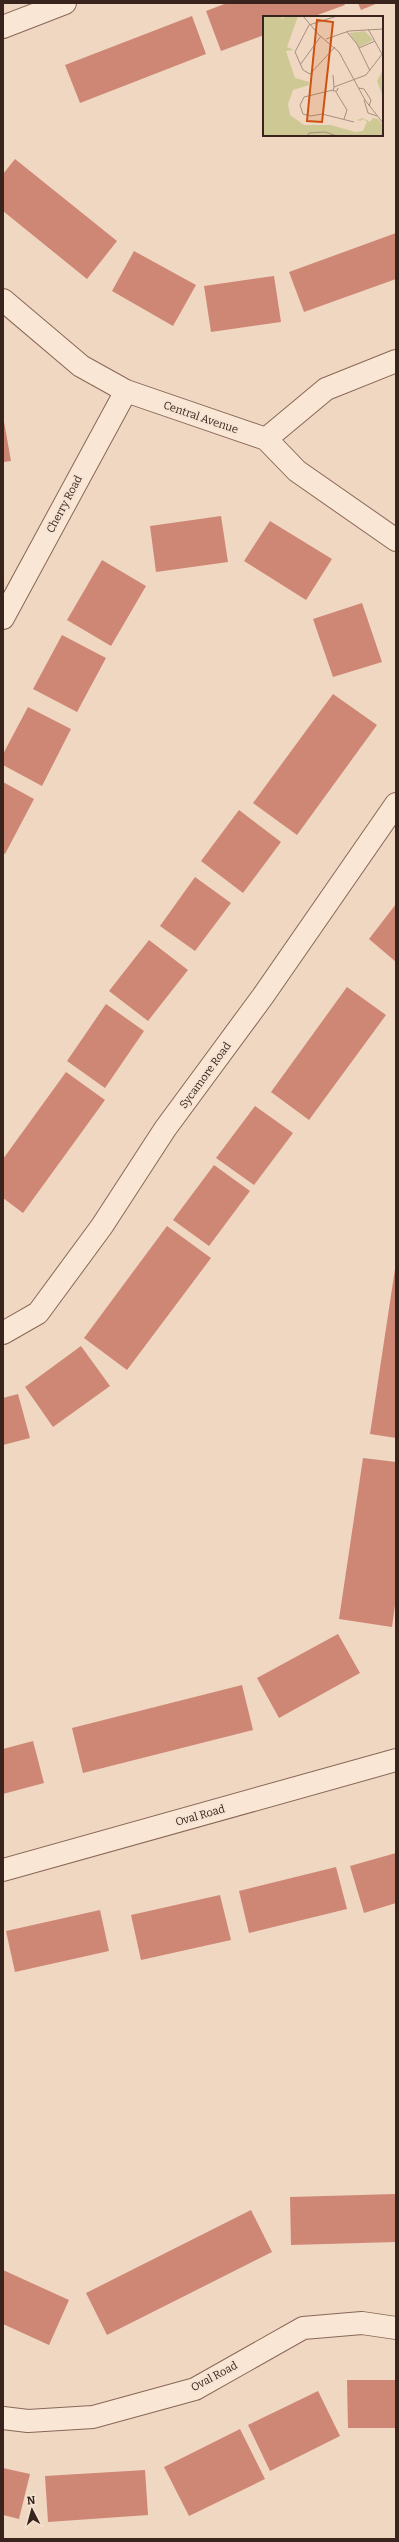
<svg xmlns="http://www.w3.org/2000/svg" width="399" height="2542" viewBox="0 0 399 2542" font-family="Bitter,serif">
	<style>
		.building { fill: #cf8775 }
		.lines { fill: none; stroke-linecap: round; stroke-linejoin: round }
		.minor-casing { stroke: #896758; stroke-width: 24 }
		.minor { stroke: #fae6d4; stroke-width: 22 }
		.labels { text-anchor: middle; stroke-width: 4; stroke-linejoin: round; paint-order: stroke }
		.street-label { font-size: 11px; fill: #38241d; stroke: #f6e3d1 }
		.inset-road { fill: none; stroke: #a68f7f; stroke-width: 1 }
		.view { fill: #ce510f; fill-opacity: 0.15; stroke: #ce510f; stroke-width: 2 }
		.inset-edge { fill: none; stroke: #38241d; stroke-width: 2 }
	</style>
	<rect width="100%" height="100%" fill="#efd7c1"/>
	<path class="building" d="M227,3H344L345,5L312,17H264V35L221,51L206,11Z
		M358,3H378L361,10Z
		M192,16L206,54L80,103L65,65Z
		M15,159L117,241L87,279L3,211V174Z
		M396,233V279L304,312L289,272Z
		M134,251L196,285L173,326L112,291Z
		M274,276L281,322L211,332L204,286Z
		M3,416L11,461L3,462Z
		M221,516L228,562L156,572L150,526Z
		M270,521L332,559L306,600L244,561Z
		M102,560L146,586L111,646L67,620Z
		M362,603L382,662L333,677L313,619Z
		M62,635L106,658L77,712L33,689Z
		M333,694L377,725L297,835L253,803Z
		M28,707L71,729L42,786L3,765V754Z
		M3,782L34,799L5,854L3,853Z
		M239,810L281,842L243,893L201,861Z
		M195,877L231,903L195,951L160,926Z
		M396,904V962L369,939Z
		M149,940L188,970L148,1021L109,991Z
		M347,987L386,1015L309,1120L271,1092Z
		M106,1004L144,1031L105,1088L67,1061Z
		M66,1072L105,1100L23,1213L3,1198V1159Z
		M255,1106L293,1133L254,1185L216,1158Z
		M214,1165L250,1191L209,1246L173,1220Z
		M167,1226L211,1258L127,1370L84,1338Z
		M395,1269H396V1438L370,1434Z
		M81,1346L110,1386L53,1427L25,1387Z
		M18,1394L30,1438L3,1445V1398Z
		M363,1458L396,1462V1598L392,1627L339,1619Z
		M338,1634L360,1673L279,1718L257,1678Z
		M242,1685L253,1730L83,1773L72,1728Z
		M33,1741L44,1783L3,1794V1749Z
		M396,1853V1903L364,1913L350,1866Z
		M336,1867L347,1909L249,1933L239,1891Z
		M220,1895L231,1940L141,1960L131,1915Z
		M100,1910L109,1951L15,1972L6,1931Z
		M396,2194V2242L291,2245L290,2197Z
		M251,2210L272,2252L107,2335L86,2293Z
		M3,2270L69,2300L49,2345L3,2324Z
		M347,2380H396V2428H348Z
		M318,2391L340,2436L270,2471L248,2425Z
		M240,2429L265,2479L189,2516L164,2467Z
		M3,2468L30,2474L19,2519L3,2515Z
		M145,2470L148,2515L48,2522L45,2476Z"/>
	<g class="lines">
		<g class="minor-casing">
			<path id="minor" d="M3,27L65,3
				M3,300L81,366L126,391L266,439L297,471L396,540
				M266,439L326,389L396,361
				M3,618L126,391
				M3,1333L38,1313L102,1226L165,1129L263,996L396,804
				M3,1870L396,1760
				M3,2418L28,2421L93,2417L195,2389L303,2328L362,2323L396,2328"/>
		</g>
		<use href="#minor" class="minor"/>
	</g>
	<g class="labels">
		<g class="street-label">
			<text transform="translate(201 417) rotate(19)" y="4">Central Avenue</text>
			<text transform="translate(64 504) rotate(-62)" y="4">Cherry Road</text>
			<text transform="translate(205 1075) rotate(-54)" y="4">Sycamore Road</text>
			<text transform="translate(200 1815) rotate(-16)" y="4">Oval Road</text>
			<text transform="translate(214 2376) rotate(-28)" y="4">Oval Road</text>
		</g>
	</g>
	<g transform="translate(263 16)">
		<rect width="120" height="120" fill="#efd7c1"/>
		<path d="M0,0H16L20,3L22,0H35L24,31L31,34L23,35L32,62L46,66V69L30,74L25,88L27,99L41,109H68L92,116L100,115L104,106L101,103L97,105L94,104L100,102L107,106L110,102L115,103L120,109V120H0ZM102,15L110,24L96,31L86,17ZM120,54V81L114,65Z" fill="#cec894"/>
		<path class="inset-road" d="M40,0L56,19L76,36L102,84L120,107M105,13L119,38M84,16L94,28L107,55M63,23L86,15L120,13M72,31L47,58L40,54L32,36L46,9L74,0M96,32L112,25M37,49L58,20M70,59L71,71M75,72L74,75H70L71,71L103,59L120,37M96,72L101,73L108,84L106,90M70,74L41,81L37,89L40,98L48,100L59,98L91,106M73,76L84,94L81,103M101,84L105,97L114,100M44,120L46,117L62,116L74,120"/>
		<path class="view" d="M54,4L70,6L59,106L44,105Z"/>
		<rect width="120" height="120" class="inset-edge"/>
	</g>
	<rect width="399" height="2542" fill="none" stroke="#38241d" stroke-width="8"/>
	<g transform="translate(32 2510) rotate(354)" stroke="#f6e3d1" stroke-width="3" paint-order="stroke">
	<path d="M0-3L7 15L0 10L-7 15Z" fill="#38241d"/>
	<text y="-6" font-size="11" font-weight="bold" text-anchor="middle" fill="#38241d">N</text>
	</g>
</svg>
